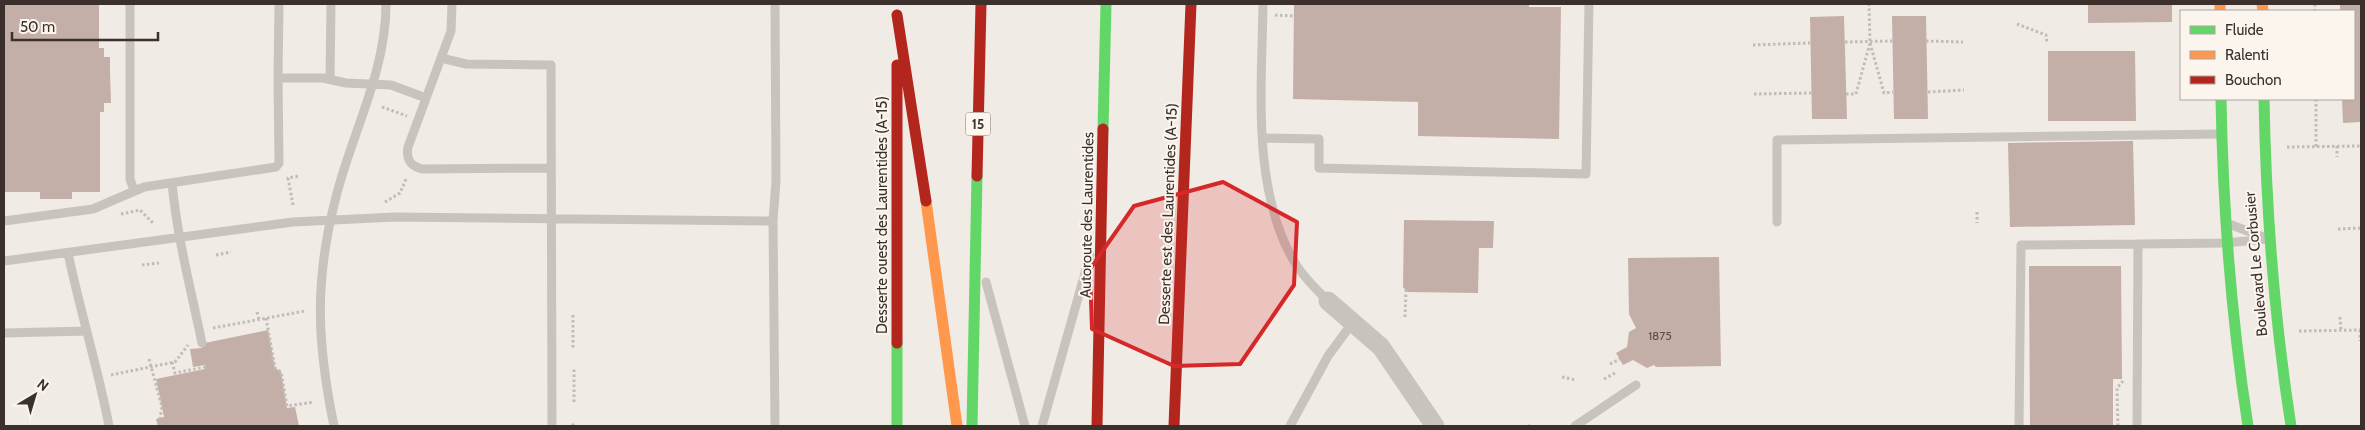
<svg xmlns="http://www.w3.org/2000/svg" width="2365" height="430" viewBox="0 0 2365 430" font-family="Cabin,sans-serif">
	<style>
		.building { fill: #c3afa7 }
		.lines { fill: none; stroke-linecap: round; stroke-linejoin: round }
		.path { stroke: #c2bbb6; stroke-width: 3; stroke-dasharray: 2.5 2.5; stroke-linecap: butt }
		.lane { stroke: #c9c3be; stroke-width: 9 }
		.street { stroke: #c9c3be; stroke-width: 19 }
		.fast { stroke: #63d668; stroke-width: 11 }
		.slow { stroke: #ff974d; stroke-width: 11 }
		.jam { stroke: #b3261e; stroke-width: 11 }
		.marked { fill: #d62828; fill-opacity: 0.2; stroke: #d62828; stroke-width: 4; stroke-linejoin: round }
		.labels { text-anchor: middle; stroke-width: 4; stroke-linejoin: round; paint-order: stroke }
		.number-label { font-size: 12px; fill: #5d504a }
		.shield { fill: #fbf5ee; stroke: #756b66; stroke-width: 1 }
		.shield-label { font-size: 14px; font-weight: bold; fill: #3b302b }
		.street-label { font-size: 15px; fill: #3b302b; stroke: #fbf5ee }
	</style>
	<rect width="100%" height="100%" fill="#f0ebe5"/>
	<path class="building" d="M4,4H99V48H104V57H110V72L111,103H104V112H100V192H72V199H40V192H4Z
		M1294,4H1529V7H1561L1559,139L1418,136V102L1293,99Z
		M2088,4H2172V22L2088,23Z
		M2340,4H2361V122L2343,123L2342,99H2354V11H2340Z
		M1844,16L1847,119H1812L1810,17Z
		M1892,16H1926L1928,119H1894Z
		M2048,51H2135L2136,121H2048Z
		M2133,141L2135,225L2010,227L2008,143Z
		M1404,220L1494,221L1493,248H1479L1478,293L1407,292L1403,287Z
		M1719,257L1721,366L1656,367L1654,365L1647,368L1633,360L1623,365L1616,353L1627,347L1629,332L1636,328L1629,314L1628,258Z
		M2029,266H2121L2122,379H2113V426H2030Z
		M268,330L275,368L281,372L287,408L295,407L299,426H158L156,419L164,417L156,379L205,369V365L193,367L190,349L202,348L200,344Z"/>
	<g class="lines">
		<path class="path" d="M2315,4V11
			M1275,15L1294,16
			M2017,24L2046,35L2047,44
			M1926,41L1963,42
			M1845,42L1892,41
			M1870,43L1884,93L1893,92
			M1753,45L1810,43
			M1928,92L1964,90
			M1754,94L1812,93
			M1846,94H1856L1870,43L1869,4
			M2316,99V147
			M382,107L407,116
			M2337,146V157
			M2287,147L2361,146
			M385,202L400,193L406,179L405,177
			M293,205L288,178L299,176
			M1977,212V223
			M121,214L140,210L153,223
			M2338,229L2361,228
			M216,255L231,252
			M142,265L159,263
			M257,312L259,319
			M573,315V349
			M1405,317L1406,290
			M2340,317L2341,330
			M266,318L275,368L281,372L287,406L314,402
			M213,328L305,311
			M2360,330V341
			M2299,331L2361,330
			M149,359L162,407L160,418
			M172,362L175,373L205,367
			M1610,364L1620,359
			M111,375L175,362L188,345
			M1562,377L1576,380
			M1604,379L1615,373
			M574,402V369
			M573,426V421
			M1528,426H1533
			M2118,426L2117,388L2123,381"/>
		<path class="lane" d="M130,4V179L134,190
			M279,4L278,78H323L346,83L391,85L426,98
			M452,4L451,31L408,147C406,159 410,166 422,169L551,168
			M1263,4C1262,87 1251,189 1295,263C1304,278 1316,289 1328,301
			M441,58L466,64L551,65L552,426
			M330,79L331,4
			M1263,138L1319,139V168L1586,174L1589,4
			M172,183C177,237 191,290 202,343
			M4,221L93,209L144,187L276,167L279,163L278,78
			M773,221L776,181L775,4
			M1777,222V140L2219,134
			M2229,224L2266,238
			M68,253C80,311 98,368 109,426
			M4,261L293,222L395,217L773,221L775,426
			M986,282L1025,426
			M4,333L87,331
			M334,426C317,343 314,281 336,197C352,133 386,72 386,4
			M1042,426L1090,255
			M1290,426L1328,356L1353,322
			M1575,426L1636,385
			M2019,426L2021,245L2138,244
			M2137,426L2138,244L2225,243L2268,239"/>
		<path class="street" d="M1328,301L1381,347L1435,426"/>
		<path class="fast" d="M2221,99C2223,209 2231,317 2248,426
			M2264,99C2266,209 2274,317 2291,426
			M1103,129L1106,4
			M897,343V426
			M972,426L977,176"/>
		<path class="slow" d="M2220,4V11
			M2262,4L2263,11
			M926,201L957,426"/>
		<path class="jam" d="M897,15L926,201
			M897,65V343
			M977,176L981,4
			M1097,426L1103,129
			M1174,426L1191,4"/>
	</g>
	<path class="marked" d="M1223,182L1297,222L1294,285L1240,364L1174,366L1092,329L1090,269L1134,206Z"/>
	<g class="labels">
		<g class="number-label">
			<text x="1660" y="340">1875</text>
		</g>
		<rect class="shield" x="965.5" y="112.5" width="25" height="23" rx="4"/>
		<g class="shield-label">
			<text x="978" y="129">15</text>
		</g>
		<g class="street-label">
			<text transform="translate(1168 214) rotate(-88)" y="5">Desserte est des Laurentides (A-15)</text>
			<text transform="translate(882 215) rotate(-90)" y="5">Desserte ouest des Laurentides (A-15)</text>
			<text transform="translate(1087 215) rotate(-89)" y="5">Autoroute des Laurentides</text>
			<text transform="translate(2256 264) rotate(-95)" y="5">Boulevard Le Corbusier</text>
		</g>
	</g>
	<rect width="2365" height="430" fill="none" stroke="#3b302b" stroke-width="10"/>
	<rect x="2180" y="10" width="175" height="90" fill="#fbf5ee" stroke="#aea6a0"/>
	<rect x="2190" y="26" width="25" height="8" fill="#63d668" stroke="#aea6a0"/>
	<text x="2225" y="35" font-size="15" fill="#3b302b">Fluide</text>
	<rect x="2190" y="51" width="25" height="8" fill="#ff974d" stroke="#aea6a0"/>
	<text x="2225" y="60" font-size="15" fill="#3b302b">Ralenti</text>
	<rect x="2190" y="76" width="25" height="8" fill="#b3261e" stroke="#aea6a0"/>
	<text x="2225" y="85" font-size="15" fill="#3b302b">Bouchon</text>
	<g transform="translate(35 395) rotate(38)" stroke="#fbf5ee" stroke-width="4" paint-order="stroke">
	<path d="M0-4L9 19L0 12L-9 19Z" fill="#3b302b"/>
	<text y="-8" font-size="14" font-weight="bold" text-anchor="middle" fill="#3b302b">N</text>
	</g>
	<path d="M12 32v8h146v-8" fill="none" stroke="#3b302b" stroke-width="2.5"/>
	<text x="20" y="32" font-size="15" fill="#3b302b" stroke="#fbf5ee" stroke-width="4" paint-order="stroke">50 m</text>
</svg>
